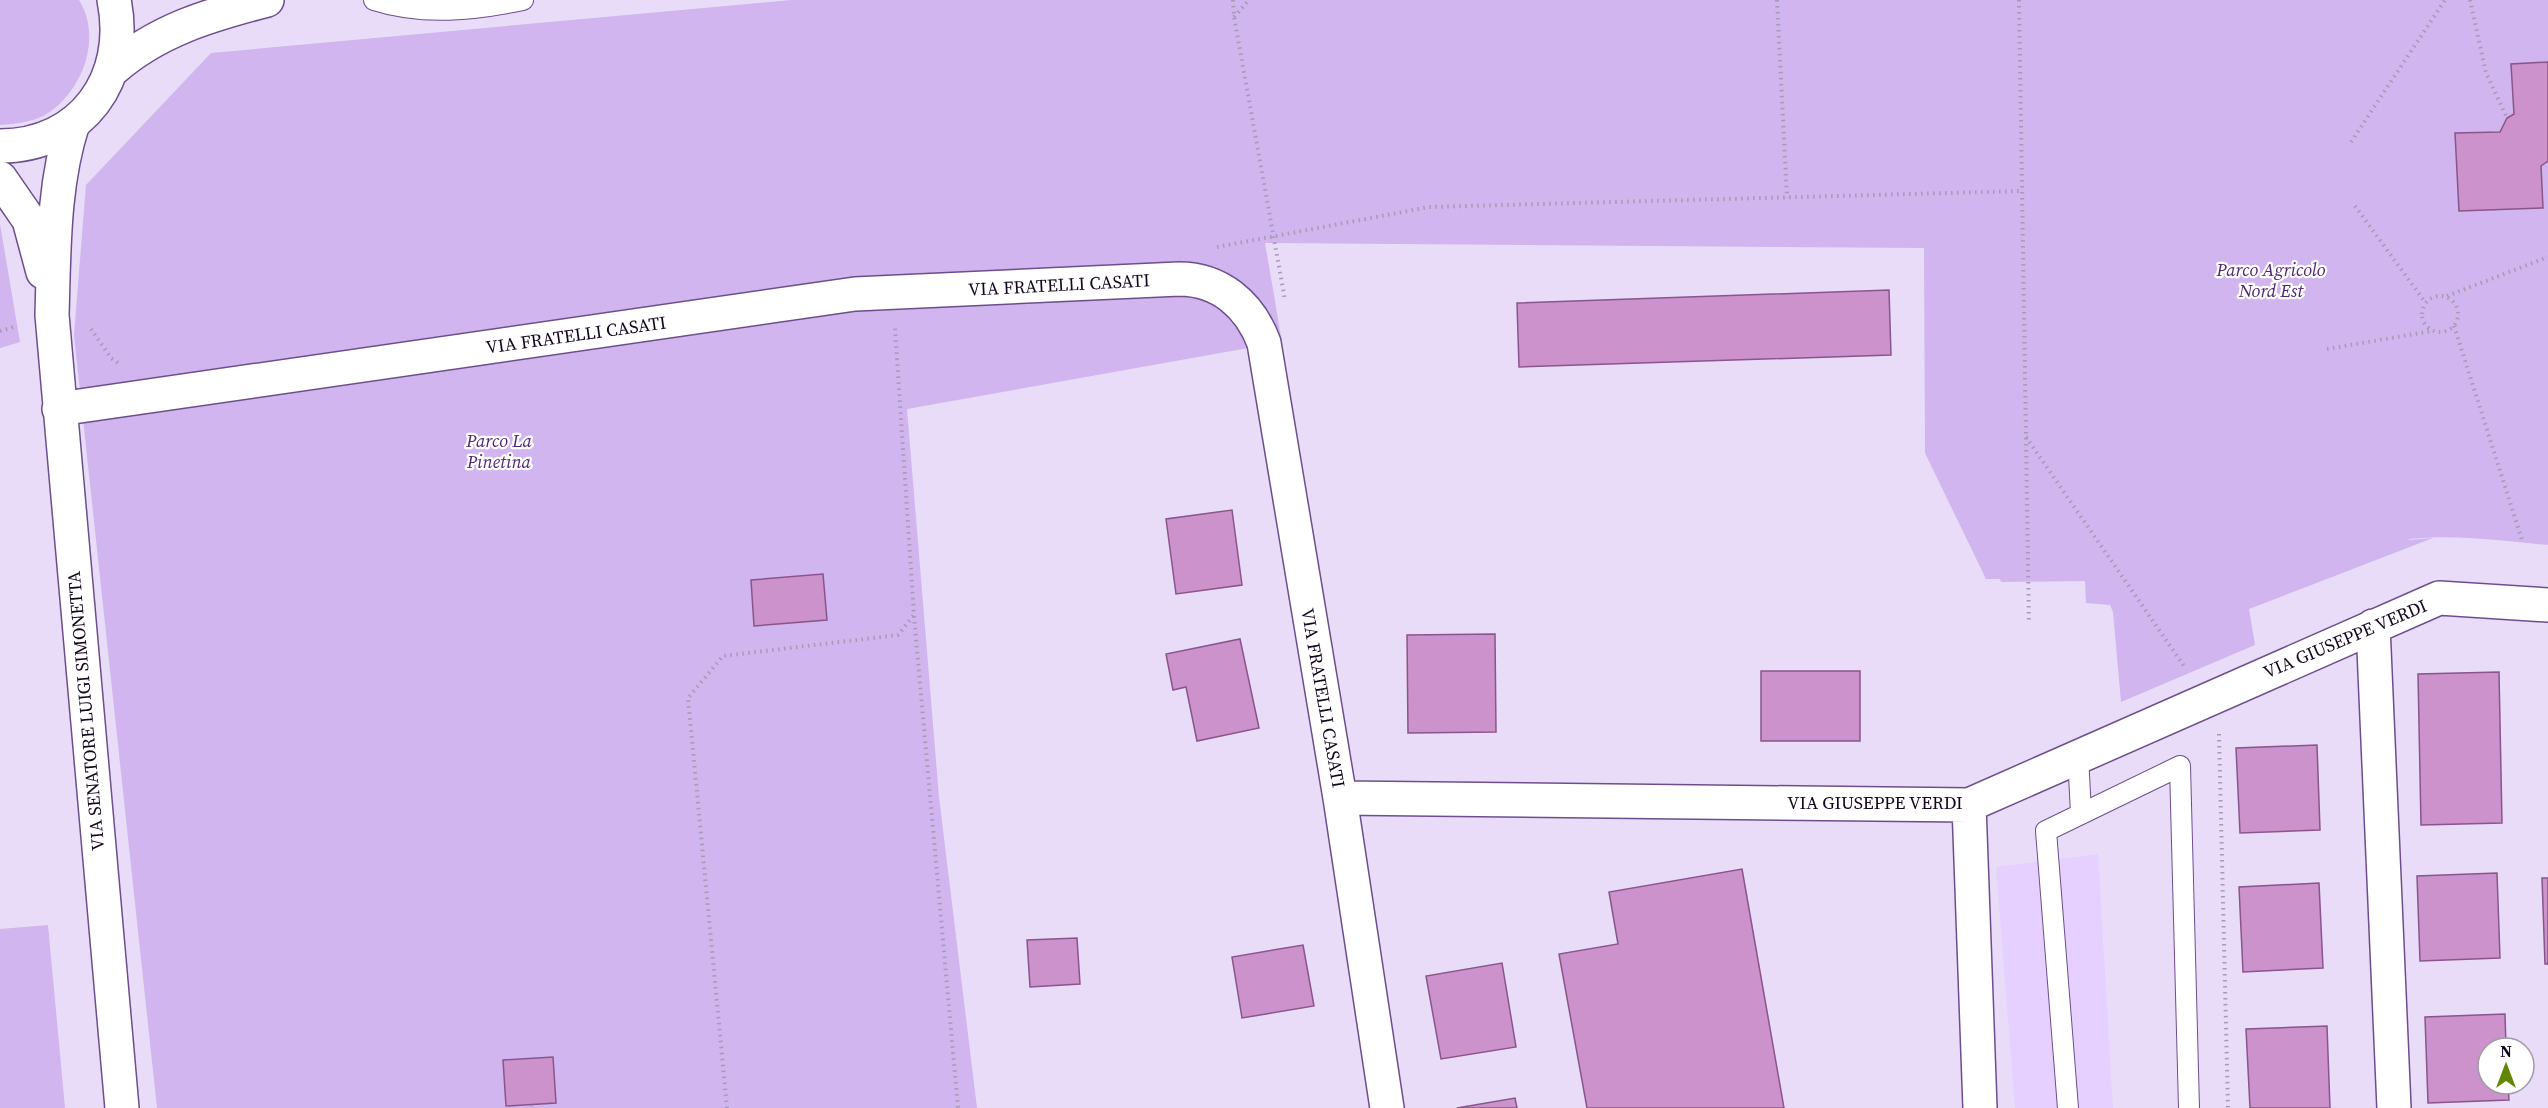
<svg xmlns="http://www.w3.org/2000/svg" width="2548" height="1108" viewBox="0 0 2548 1108" font-family="'Source Serif 4',serif">
	<style>
		.built { fill: #e6d0ff }
		.green { fill: #d0b5ee }
		.building { fill: #cb92cb; stroke: #89558a; stroke-width: 1.5 }
		.lines { fill: none; stroke-linecap: round; stroke-linejoin: round }
		.service-casing { stroke: #6d4e8c; stroke-width: 22 }
		.minor-casing { stroke: #6d4e8c; stroke-width: 36 }
		.tertiary-casing { stroke: #6d4e8c; stroke-width: 36 }
		.path { stroke: #a79ab4; stroke-width: 4; stroke-dasharray: 1.5 4.5; stroke-linecap: butt }
		.service { stroke: #fff; stroke-width: 20 }
		.minor { stroke: #fff; stroke-width: 33 }
		.tertiary { stroke: #fff; stroke-width: 33 }
		.labels { text-anchor: middle; stroke-width: 4.5; stroke-linejoin: round; paint-order: stroke }
		.park-label { font-size: 18px; font-style: italic; fill: #512675; stroke: #fff }
		.street-label { font-size: 18px; fill: #13061e; stroke: #fff }
	</style>
	<rect width="100%" height="100%" fill="#e9dcf8"/>
	<path class="built" d="M2098,854L2113,1108H2015L1996,867Z"/>
	<path class="green" d="M0,0H79C103,38 82,93 45,115C32,122 15,124 0,125Z
		M791,0H2548V545C2502,541 2456,534 2410,539L2408,540L2433,538L2249,609L2255,645L2121,702L2113,612L2110,605L2086,603L2085,581L2001,582L2000,579H1986L1925,453L1924,248L1265,243L1282,342L907,409L939,797L977,1108H157L74,335L86,185L211,53Z
		M0,224L20,342L0,348Z
		M48,925L65,1108H0V929Z"/>
	<path class="building" d="M2548,62V161L2541,166L2543,208L2459,211L2455,133L2500,132L2507,118L2514,114L2511,64Z
		M1889,290L1891,355L1519,367L1517,303Z
		M1232,510L1242,585L1176,594L1166,519Z
		M823,574L827,620L754,626L751,580Z
		M1495,634L1496,732L1408,733L1407,635Z
		M1240,639L1259,728L1197,741L1186,687L1173,690L1166,654Z
		M1761,671H1860V741H1761Z
		M2499,672L2502,823L2421,825L2418,674Z
		M2317,745L2320,830L2240,833L2236,748Z
		M1742,869L1784,1108H1587L1559,954L1618,944L1609,892Z
		M2497,873L2500,958L2420,961L2417,876Z
		M2542,878H2548V964H2545Z
		M2319,883L2323,968L2243,972L2239,887Z
		M1077,938L1080,984L1030,987L1027,940Z
		M1303,945L1314,1006L1242,1018L1232,957Z
		M1502,963L1516,1047L1441,1059L1426,976Z
		M2505,1014L2506,1048H2488V1084H2508L2509,1100L2428,1103L2425,1017Z
		M2327,1026L2330,1108H2250L2246,1029Z
		M553,1057L556,1103L506,1106L503,1060Z
		M1515,1098L1517,1108H1457Z"/>
	<g class="lines">
		<g class="service-casing">
			<path id="service" d="M374,0C424,16 473,10 523,0
				M2078,756L2081,813
				M2068,1108L2046,831L2180,766L2189,1108"/>
		</g>
		<g class="minor-casing">
			<path id="minor" d="M73,123C53,184 54,250 52,315L122,1108
				M0,178L29,220L43,272
				M59,409L855,294L1179,279C1220,279 1250,305 1264,343L1340,798L1387,1108
				M2373,626L2394,1108
				M1340,798L1969,805L2439,598L2548,605
				M1969,805L1980,1108"/>
		</g>
		<g class="tertiary-casing">
			<path id="tertiary" d="M112,70C157,30 210,15 267,0
				M0,146C82,146 130,78 114,0"/>
		</g>
		<path class="path" d="M1233,0L1234,17L1285,300
			M1777,0L1787,198
			M2019,0L2029,624
			M2470,0L2486,73L2507,118
			M1234,17L1249,0
			M2351,142L2445,0
			M2355,206L2425,302
			M1217,247L1429,207L2022,191
			M2447,296L2548,257
			M2422 314a18 18 0 1 1 36 0a18 18 0 1 1-36 0Z
			M2454,326L2522,540
			M91,329L111,358L118,363
			M0,331L17,326
			M2327,349L2432,331
			M2026,437L2186,669
			M914,616L958,1108
			M2219,734L2228,1108
			M531,1105V1108
			M727,1108L688,698L723,656L898,635L914,615L895,328"/>
		<use href="#service" class="service"/>
		<use href="#minor" class="minor"/>
		<use href="#tertiary" class="tertiary"/>
	</g>
	<g class="labels">
		<g class="park-label">
			<text x="2271" y="276">Parco Agricolo<tspan x="2271" dy="21">Nord Est</tspan></text>
			<text x="499" y="447">Parco La<tspan x="499" dy="21">Pinetina</tspan></text>
		</g>
		<g class="street-label">
			<text transform="translate(1059 285) rotate(-3)" y="6">VIA FRATELLI CASATI</text>
			<text transform="translate(576 335) rotate(-8)" y="6">VIA FRATELLI CASATI</text>
			<text transform="translate(2345 639) rotate(-23)" y="6">VIA GIUSEPPE VERDI</text>
			<text transform="translate(1323 698) rotate(80)" y="6">VIA FRATELLI CASATI</text>
			<text transform="translate(86 711) rotate(-95)" y="6">VIA SENATORE LUIGI SIMONETTA</text>
			<text x="1875" y="809">VIA GIUSEPPE VERDI</text>
		</g>
	</g>
	<g transform="translate(2506 1066)"><circle r="28" fill="#ffffff" stroke="#a19ba5" stroke-width="1.5"/>
	<path d="M0-4.5L10 22L0 15L-10 22Z" fill="#628504"/>
	<text y="-9" font-size="16" font-weight="bold" text-anchor="middle" fill="#13061e">N</text>
	</g>
</svg>
